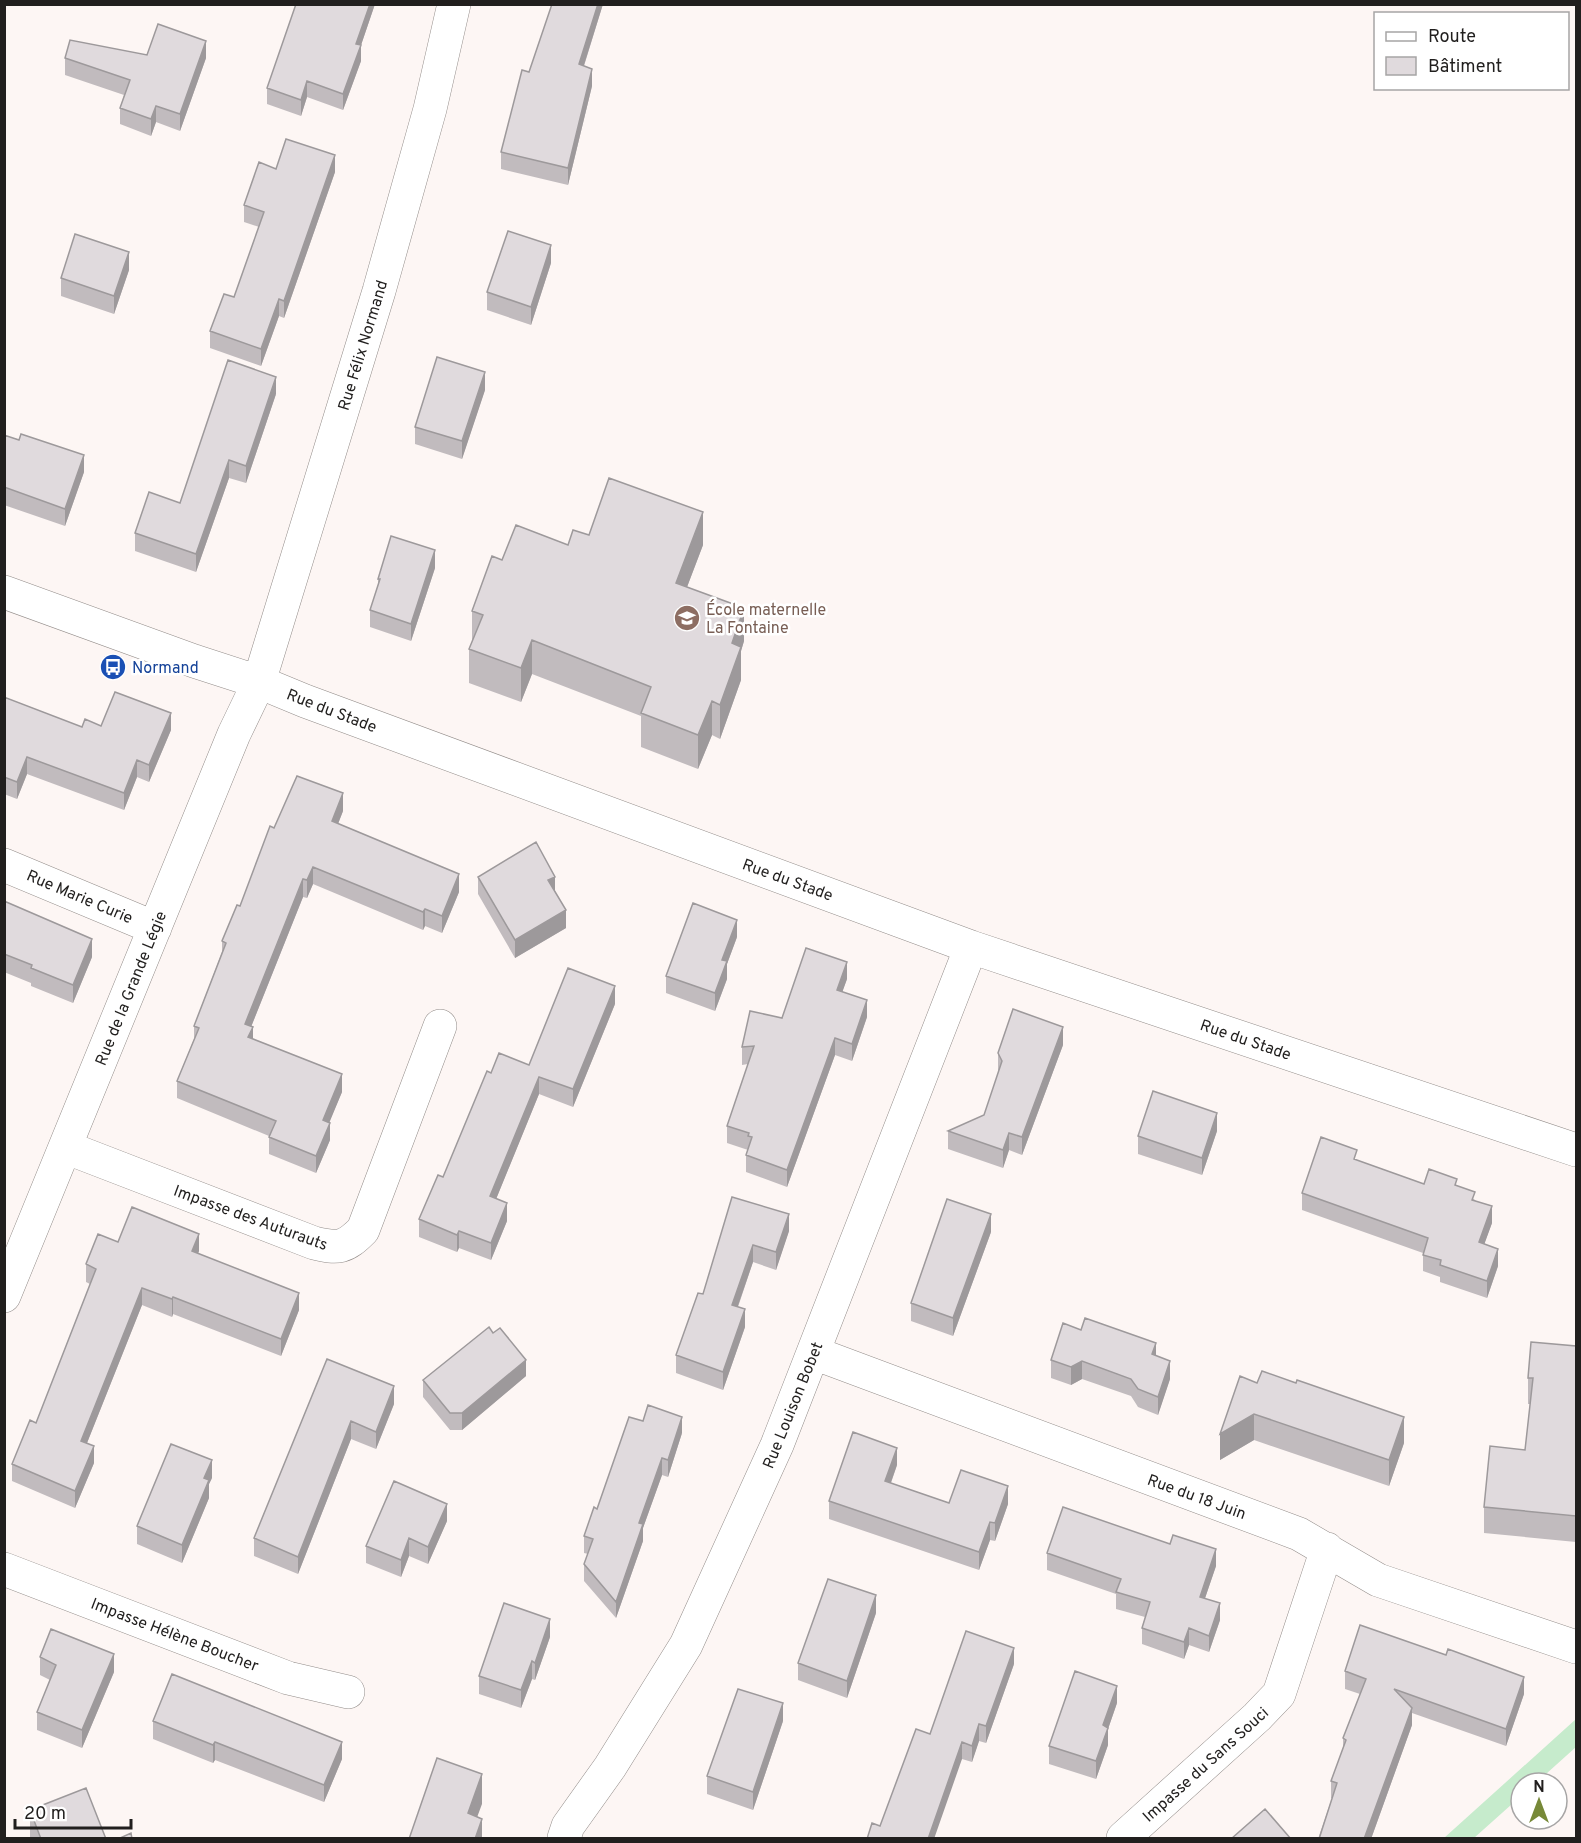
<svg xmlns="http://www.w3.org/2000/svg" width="1581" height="1843" viewBox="0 0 1581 1843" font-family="Overpass,sans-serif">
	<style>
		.green { fill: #c6ebcc }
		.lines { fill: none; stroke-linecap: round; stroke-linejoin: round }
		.street-casing { stroke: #938d8a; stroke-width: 34 }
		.street { stroke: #fff; stroke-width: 33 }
		.wall { fill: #c1bbbe }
		.shaded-wall { fill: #9d999b }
		.building { fill: #e0dadd; stroke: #9d999b; stroke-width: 1.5 }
		.labels { text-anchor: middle; stroke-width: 5; stroke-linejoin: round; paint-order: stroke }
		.street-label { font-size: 16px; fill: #211f1e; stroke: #fff }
		.education-label { font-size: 16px; fill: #785e54; stroke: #fff; text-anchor: start }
		.transit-label { font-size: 16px; fill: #164399; stroke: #fff; text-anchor: start }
	</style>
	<rect width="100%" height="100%" fill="#fdf6f4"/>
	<path class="green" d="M1576,1719V1747L1536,1783H1521V1796L1474,1838H1444Z"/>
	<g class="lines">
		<g class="street-casing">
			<path id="street" d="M4,592L194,661L259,682L305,701L971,947L1576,1150
				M4,865L155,928
				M65,1147L314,1243C339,1249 345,1248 363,1230L440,1026
				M4,1296L234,734L259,682L379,291L430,109L454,4
				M814,1353L1299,1534L1378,1580L1576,1647
				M4,1569L288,1678L348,1692
				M564,1838L568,1826L610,1767L686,1645L777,1445L971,947
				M1123,1838L1257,1717L1279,1694L1327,1549"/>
		</g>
		<use href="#street" class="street"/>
	</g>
	<path class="wall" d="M375,4L361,45V61L343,110L307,97L301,116L267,104V88Z
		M603,4L584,66L592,86L568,185L501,169V152L529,72Z
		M147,55L206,58L180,131L156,122L151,136L120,124V108L124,95L65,75V58Z
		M276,169L335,172L284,318L279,316L261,366L210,348V331L234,297L259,227L244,222V205Z
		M551,263L531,325L487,310V292Z
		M129,270L114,314L61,296V278Z
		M485,390L462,459L415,444V427Z
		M276,394L246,483L229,478L196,572L135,551V533L180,503Z
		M4,435L84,472L65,526L4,505Z
		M589,535L703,545L687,587L744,641L741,651V680L720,739L712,735L698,769L641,747V716L532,674L521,702L469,683V649L472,642V611L502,560L568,545Z
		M435,568L411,641L370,627V610L378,586V579Z
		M4,697L82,727L101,726L171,730L149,782L137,777L124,810L27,774L17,799L4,794Z
		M343,811L338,824L459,892L442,933L425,926L423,930L313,884L307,898L303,897L251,1027L253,1039L342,1092L329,1122L330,1140L316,1173L269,1154V1136L177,1098V1081L194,1039V1026L222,952V941L240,906L274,828Z
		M478,877L555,891L566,928L515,958L478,894Z
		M4,901L92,957L73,1003L31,986V983L4,972Z
		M737,937L727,964V979L715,1011L666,993V976Z
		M847,979L842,992L867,1017L852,1061L835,1055L787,1187L746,1172V1155L748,1150L727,1143V1126L748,1064L742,1065V1047L782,1018Z
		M615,1004L573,1107L539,1094L496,1199L507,1221L491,1260L459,1248L457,1252L419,1237V1219L443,1177L491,1073L529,1065Z
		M1063,1045L1022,1155L1009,1150L1003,1168L948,1149V1131L984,1115L999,1072L998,1070V1053Z
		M1217,1131L1202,1175L1138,1154V1136Z
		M1357,1160L1424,1184L1457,1186L1475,1200L1492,1223L1484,1244L1498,1266L1487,1298L1440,1282V1277L1423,1271V1253L1302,1210V1193Z
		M732,1197L789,1231L776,1270L753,1262L738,1307L745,1327L723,1390L676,1373V1355L703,1294Z
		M991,1232L953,1336L911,1321V1303Z
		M118,1242L199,1251L198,1253L299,1310L281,1356L173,1314L172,1317L142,1305L87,1443L94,1463L75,1508L12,1481V1464L36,1423L90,1284L86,1282V1264Z
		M1081,1330L1156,1356L1170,1379L1158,1415L1138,1407L1131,1396L1082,1379L1071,1385L1051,1378V1360Z
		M1576,1346V1542L1484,1533V1507L1525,1450L1530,1404H1528V1378Z
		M327,1359L394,1404L376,1449L351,1439L298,1574L254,1556V1538Z
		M526,1376L462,1430H450L423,1397V1380Z
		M1240,1376L1404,1443L1389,1486L1254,1440L1220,1460Z
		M682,1433L668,1477L662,1475L643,1528V1541L616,1618L584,1581V1564L588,1554L584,1553V1536Z
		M897,1465L891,1483L949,1503L1008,1504L995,1541L990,1540L979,1570L829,1519V1501Z
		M212,1478L209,1484V1498L182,1563L137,1544V1526Z
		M447,1521L428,1564L409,1556L401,1577L366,1563V1546Z
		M1047,1553L1216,1566L1205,1598L1220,1620L1209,1652L1189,1645L1184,1659L1142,1644V1628L1145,1617L1116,1609V1594L1047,1570Z
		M876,1613L847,1698L798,1680V1663Z
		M550,1637L535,1680L532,1679L521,1708L479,1694V1676Z
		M40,1657L114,1672L82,1748L37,1730V1712L50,1680L40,1675Z
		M1014,1664L986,1743L979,1741L972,1762L962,1759L880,1826L930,1734Z
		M1345,1671L1524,1694L1506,1746L1412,1713V1725L1371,1839H1318L1332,1798H1331V1781L1343,1748V1738L1360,1694L1345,1689Z
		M1117,1703L1108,1729V1745L1096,1779L1049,1764V1746Z
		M153,1721L342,1759L324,1802L215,1760L213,1763L153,1739Z
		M783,1721L753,1810L707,1794V1776Z
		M30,1810L106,1839H30Z"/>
	<path class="shaded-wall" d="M370,4H375L356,60V44Z
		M598,4H603L579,81V64Z
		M206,41V58L180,131V114Z
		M361,45V61L343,110V94Z
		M592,69V86L568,185V168Z
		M307,81V97L301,116V100Z
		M156,106V122L151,136V119Z
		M335,155V172L284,318V301Z
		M551,245V263L531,325V307Z
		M129,252V270L114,314V296Z
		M279,299V316L261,366V349Z
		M485,372V390L462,459V441Z
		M276,377V394L246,483V466Z
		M84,455V472L65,526V509Z
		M229,460V478L196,572V554Z
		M703,512V545L676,616V583Z
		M435,550V568L411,641V624Z
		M744,608V641L741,651V680L720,739V705L732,643Z
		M532,640V674L521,702V668Z
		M712,701V735L698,769V735Z
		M171,713V730L149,782V765Z
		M27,757V774L17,799V782Z
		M137,760V777L124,810V793Z
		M343,793V811L332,839V821Z
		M313,867V884L307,898V880Z
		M459,874V892L442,933V916Z
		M555,877V894L548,880Z
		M303,879V897L245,1042V1024Z
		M425,909V926L423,930V912Z
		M566,910V928L515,958V940Z
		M737,920V937L727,964V979L715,1011V993L722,960Z
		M92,939V957L73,1003V985Z
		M847,962V979L837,1007V990Z
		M615,986V1004L573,1107V1089Z
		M867,1000V1017L852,1061V1044Z
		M253,1027V1045L248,1037Z
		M1063,1027V1045L1022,1155V1137Z
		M835,1038V1055L787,1187V1170Z
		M342,1074V1092L323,1138V1120Z
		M539,1077V1094L490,1214V1196Z
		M1217,1113V1131L1202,1175V1158Z
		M330,1123V1140L316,1173V1156Z
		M1009,1133V1150L1003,1168V1150Z
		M507,1203V1221L491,1260V1243Z
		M1492,1206V1223L1479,1259V1242Z
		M789,1214V1231L776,1270V1252Z
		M991,1214V1232L953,1336V1318Z
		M459,1231V1248L457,1252V1235Z
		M199,1234V1251L192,1268V1251Z
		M753,1245V1262L732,1323V1305Z
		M1498,1249V1266L1487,1298V1281Z
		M142,1288V1305L81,1458V1441Z
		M299,1293V1310L281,1356V1339Z
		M173,1297V1314L172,1317V1299Z
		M745,1309V1327L723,1390V1372Z
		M1156,1343V1360L1152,1354Z
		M526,1360V1376L462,1430V1413Z
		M1082,1361V1379L1071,1385V1367Z
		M1170,1361V1379L1158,1415V1397Z
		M394,1386V1404L376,1449V1432Z
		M1254,1414V1440L1220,1460V1434Z
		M682,1417V1433L668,1477V1460Z
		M1404,1417V1443L1389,1486V1460Z
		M351,1421V1439L298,1574V1557Z
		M94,1446V1463L75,1508V1491Z
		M897,1448V1465L885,1499V1481Z
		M662,1458V1475L643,1528V1541L616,1618V1602L639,1523Z
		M212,1460V1478L209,1484V1498L182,1563V1545L204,1478Z
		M1008,1486V1504L995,1541V1523Z
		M447,1504V1521L428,1564V1547Z
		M990,1522V1540L979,1570V1552Z
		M409,1538V1556L401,1577V1560Z
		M1216,1549V1566L1200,1613V1597Z
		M876,1595V1613L847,1698V1681Z
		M1220,1603V1620L1209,1652V1636Z
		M550,1619V1637L535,1680V1663Z
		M1189,1628V1645L1184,1659V1642Z
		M1014,1648V1664L986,1743V1726Z
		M114,1654V1672L82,1748V1730Z
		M532,1661V1679L521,1708V1690Z
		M1524,1677V1694L1506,1746V1729Z
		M1117,1686V1703L1108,1729V1745L1096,1779V1761L1103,1725Z
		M783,1703V1721L753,1810V1792Z
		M1412,1708V1725L1371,1839H1364Z
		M979,1724V1741L972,1762V1746Z
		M215,1742V1760L213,1763V1745Z
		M342,1742V1759L324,1802V1785Z
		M962,1742V1759L934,1839H928Z
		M482,1774V1804L469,1839L468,1813Z
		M482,1819V1839H475Z"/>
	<path class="building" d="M296,4H370L356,44L361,45L343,94L307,81L301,100L267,88Z
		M552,4H598L579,64L592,69L568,168L501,152L522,70L529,72Z
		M158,24L206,41L180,114L156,106L151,119L120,108L130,80L65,58L70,40L147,55Z
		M286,139L335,155L284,301L279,299L261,349L210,331L224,294L234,297L264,212L244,205L259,162L276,169Z
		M508,231L551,245L531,307L487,292Z
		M75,234L129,252L114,296L61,278Z
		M437,357L485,372L462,441L415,427Z
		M228,360L276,377L246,466L229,460L196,554L135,533L149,492L180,503Z
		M21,434L84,455L65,509L4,487V435L19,440Z
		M609,478L703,512L676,583L744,608L732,643L741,647L720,705L712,701L698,735L641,713L651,687L532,640L521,668L469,649L483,615L472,611L492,556L502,560L516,525L568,545L573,530L589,535Z
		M391,536L435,550L411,624L370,610L380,579H378Z
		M115,692L171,713L149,765L137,760L124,793L27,757L17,782L4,777V697L82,727L85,719L101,726Z
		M297,776L343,793L332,821L459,874L442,916L425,909L423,912L313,867L307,880L303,879L245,1024L253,1027L248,1037L342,1074L323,1120L330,1123L316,1156L269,1137L276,1121L177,1081L199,1028L194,1026L226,943L222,941L237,905L240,906L270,826L274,828Z
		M536,842L555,877L548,880L566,910L515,940L478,877Z
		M4,901L92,939L73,985L31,968L32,965L4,954Z
		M693,903L737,920L722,960L727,961L715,993L666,976Z
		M806,948L847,962L837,990L867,1000L852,1044L835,1038L787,1170L746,1155L752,1137L748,1136L749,1133L727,1126L754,1046L742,1047L750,1011L782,1018Z
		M568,968L615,986L573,1089L539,1077L490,1196L507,1203L491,1243L459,1231L457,1235L419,1219L438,1175L443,1177L487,1071L491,1073L499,1053L529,1065Z
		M1013,1009L1063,1027L1022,1137L1009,1133L1003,1150L948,1131L984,1115L1002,1061L998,1053Z
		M1153,1091L1217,1113L1202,1158L1138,1136Z
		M1321,1137L1357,1150L1354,1159L1424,1184L1429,1169L1457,1179L1455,1185L1475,1192L1472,1200L1492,1206L1479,1242L1498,1249L1487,1281L1440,1265L1441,1260L1423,1255L1428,1238L1302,1193Z
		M732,1197L789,1214L776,1252L753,1245L732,1305L745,1309L723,1372L676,1355L698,1293L703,1294Z
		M947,1199L991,1214L953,1318L911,1303Z
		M132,1207L199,1234L192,1251L299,1293L281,1339L173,1297L172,1299L142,1288L81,1441L94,1446L75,1491L12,1464L30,1420L36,1423L96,1269L86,1264L98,1234L118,1242Z
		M1085,1318L1156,1343L1152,1354L1170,1361L1158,1397L1138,1389L1131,1379L1082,1361L1071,1367L1051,1360L1063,1323L1081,1330Z
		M489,1327L493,1333L500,1328L526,1360L462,1413H450L423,1380Z
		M1531,1342L1576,1346V1516L1484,1507L1490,1446L1525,1450L1533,1378H1528Z
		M327,1359L394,1386L376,1432L351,1421L298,1557L254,1538Z
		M1262,1371L1296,1383L1297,1380L1404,1417L1389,1460L1254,1414L1220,1434L1240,1376L1257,1383Z
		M648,1405L682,1417L668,1460L662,1458L639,1523L643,1524L616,1602L584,1564L593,1539L584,1536L594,1507L597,1509L629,1417L643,1421Z
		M853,1432L897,1448L885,1481L949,1503L961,1470L1008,1486L995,1523L990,1522L979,1552L829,1501Z
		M171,1444L212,1460L204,1478L209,1480L182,1545L137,1526Z
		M394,1481L447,1504L428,1547L409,1538L401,1560L366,1546Z
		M1063,1507L1170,1544L1173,1535L1216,1549L1200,1597L1220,1603L1209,1636L1189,1628L1184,1642L1142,1628L1150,1602L1116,1592L1121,1579L1047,1553Z
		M828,1579L876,1595L847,1681L798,1663Z
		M504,1603L550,1619L535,1663L532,1661L521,1690L479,1676Z
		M1360,1625L1446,1655L1448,1649L1524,1677L1506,1729L1394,1689L1412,1708L1364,1839H1319L1337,1783L1331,1781L1346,1740L1343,1738L1366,1679L1345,1671Z
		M51,1629L114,1654L82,1730L37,1712L56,1665L40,1657Z
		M966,1631L1014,1648L986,1726L979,1724L972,1746L962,1742L928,1839H867L872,1823L880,1826L916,1729L930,1734Z
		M1075,1671L1117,1686L1103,1725L1108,1728L1096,1761L1049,1746Z
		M172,1674L342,1742L324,1785L215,1742L213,1745L153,1721Z
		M738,1689L783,1703L753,1792L707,1776Z
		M437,1758L482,1774L468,1813L482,1819L475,1839H409Z
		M86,1788L106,1839H41L30,1810Z
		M1265,1809L1291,1839H1231Z
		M131,1833L132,1839H118Z"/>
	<defs>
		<g id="school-disc" transform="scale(1.35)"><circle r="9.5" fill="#8d6e63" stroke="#fff"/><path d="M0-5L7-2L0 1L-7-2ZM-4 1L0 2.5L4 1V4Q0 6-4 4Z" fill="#fff"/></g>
		<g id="bus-disc" transform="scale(1.35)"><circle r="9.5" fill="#1a4fb4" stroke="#fff"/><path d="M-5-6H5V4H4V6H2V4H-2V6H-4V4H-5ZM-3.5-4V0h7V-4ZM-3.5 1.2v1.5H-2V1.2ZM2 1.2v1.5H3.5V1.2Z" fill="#fff"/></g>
	</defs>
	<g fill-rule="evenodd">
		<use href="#school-disc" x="687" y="618"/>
		<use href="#bus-disc" x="113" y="667"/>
	</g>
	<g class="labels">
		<g class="street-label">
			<text transform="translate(362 345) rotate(-73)" y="6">Rue Félix Normand</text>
			<text transform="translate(332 710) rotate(21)" y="6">Rue du Stade</text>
			<text transform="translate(788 879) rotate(20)" y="6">Rue du Stade</text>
			<text transform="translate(80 896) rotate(23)" y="6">Rue Marie Curie</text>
			<text transform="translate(130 988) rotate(-68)" y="6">Rue de la Grande Légie</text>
			<text transform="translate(1246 1039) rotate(19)" y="6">Rue du Stade</text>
			<text transform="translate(251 1217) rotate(20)" y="6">Impasse des Auturauts</text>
			<text transform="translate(792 1405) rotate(-68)" y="6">Rue Louison Bobet</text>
			<text transform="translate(1197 1496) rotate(20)" y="6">Rue du 18 Juin</text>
			<text transform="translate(175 1634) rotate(21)" y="6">Impasse Hélène Boucher</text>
			<text transform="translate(1205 1764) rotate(-42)" y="6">Impasse du Sans Souci</text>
		</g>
		<g class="education-label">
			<text x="706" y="615">École maternelle<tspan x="706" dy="18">La Fontaine</tspan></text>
		</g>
		<g class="transit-label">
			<text x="132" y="673">Normand</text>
		</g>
	</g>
	<rect width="1581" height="1843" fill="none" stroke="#211f1e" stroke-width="12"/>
	<rect x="1374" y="12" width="195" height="78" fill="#ffffff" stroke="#a6a5a5" stroke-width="1.5"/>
	<rect x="1386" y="32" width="30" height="9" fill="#ffffff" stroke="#a6a5a5" stroke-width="1.5"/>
	<text x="1428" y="42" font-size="18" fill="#211f1e">Route</text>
	<rect x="1386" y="57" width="30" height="18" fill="#e0dadd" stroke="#a6a5a5" stroke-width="1.5"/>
	<text x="1428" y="72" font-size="18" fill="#211f1e">Bâtiment</text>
	<g transform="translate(1539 1801)"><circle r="28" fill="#ffffff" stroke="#a6a5a5" stroke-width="1.5"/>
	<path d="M0-4.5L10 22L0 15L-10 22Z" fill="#778938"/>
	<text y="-9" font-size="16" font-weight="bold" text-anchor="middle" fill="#211f1e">N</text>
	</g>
	<path d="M15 1819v9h116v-9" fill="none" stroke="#211f1e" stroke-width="3"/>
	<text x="24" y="1819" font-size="18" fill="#211f1e" stroke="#ffffff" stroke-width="4.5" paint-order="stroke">20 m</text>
</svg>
